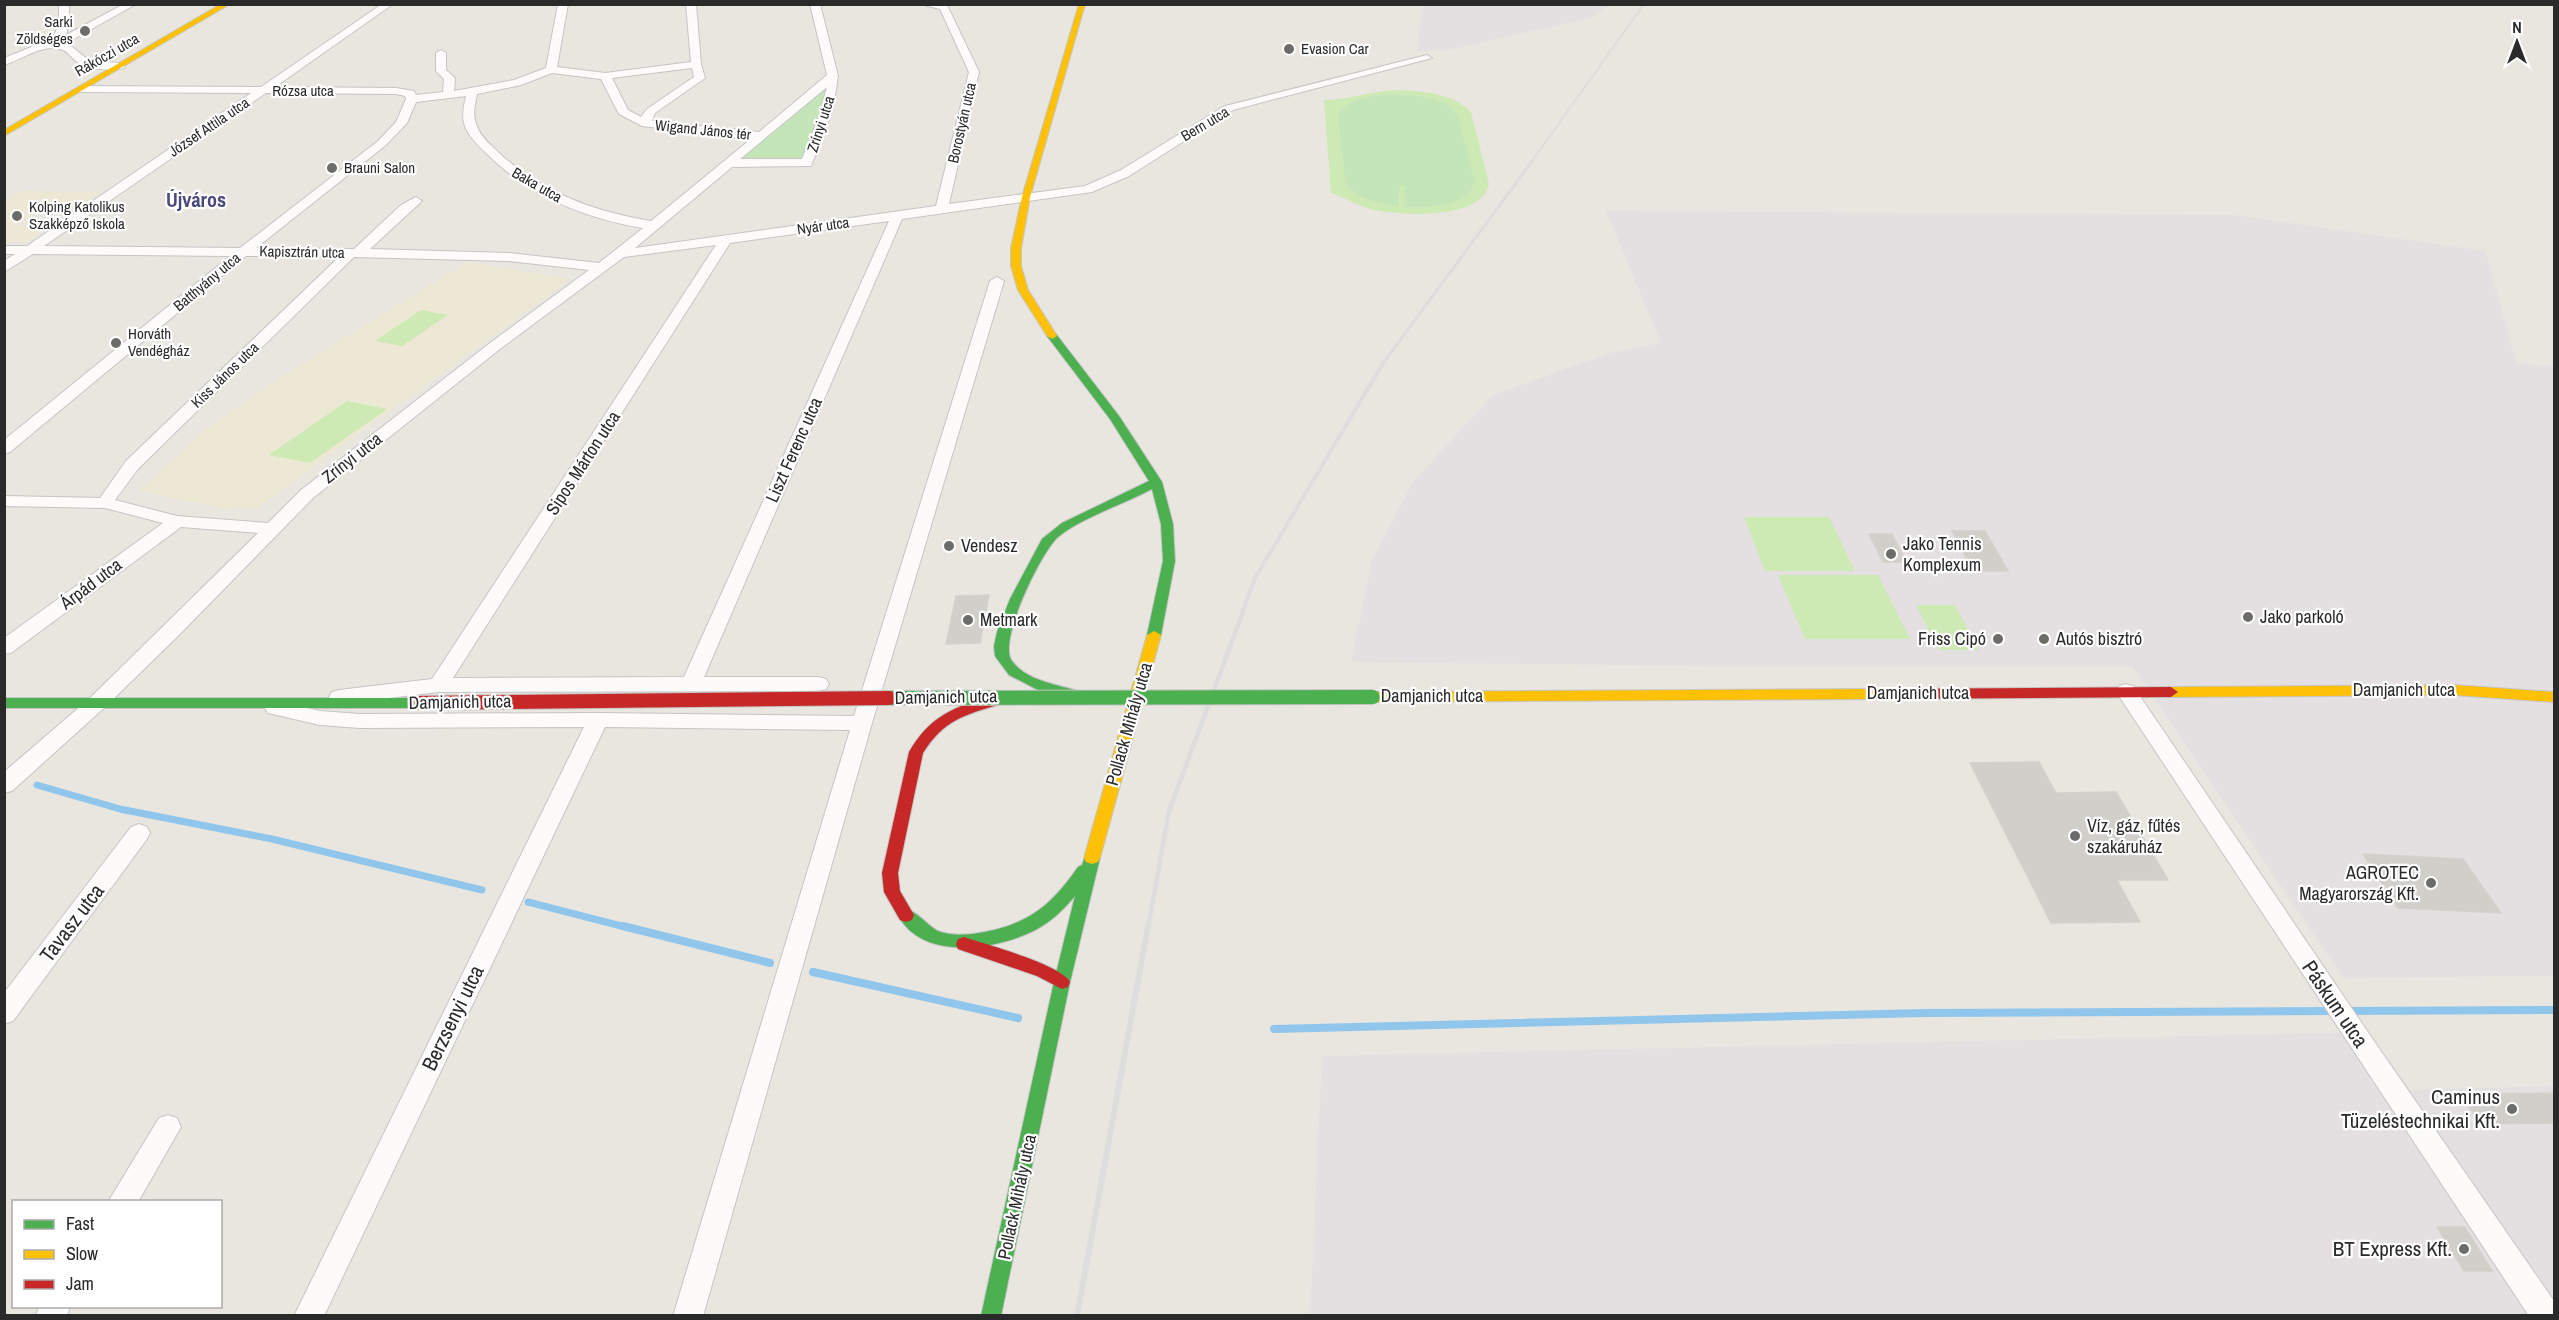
<svg xmlns="http://www.w3.org/2000/svg" width="2559" height="1320" viewBox="0 0 2559 1320" font-family="'Archivo Narrow',sans-serif">
	<style>
		.industrial { fill: #e4e0e2 }
		.education { fill: #ece8d3 }
		.green { fill: #c3e5b7 }
		.pitch { fill: #cde9b4; fill-rule: evenodd }
		.lines { fill: none; stroke-linecap: round; stroke-linejoin: round }
		.stream-far1 { stroke: #90c6ec; stroke-width: 7 }
		.stream { stroke: #90c6ec; stroke-width: 8 }
		.building { fill: #d1cfca; stroke: #d3d1cb; stroke-width: 1.5 }
		.street-casing { stroke: #c5c5c5; stroke-width: 2 }
		.fast-casing { stroke: #c5c5c5; stroke-width: 2 }
		.slow-casing { stroke: #c5c5c5; stroke-width: 2 }
		.jam-casing { stroke: #c5c5c5; stroke-width: 2 }
		.street { fill: #fcfbfa; fill-rule: evenodd }
		.fast { fill: #4caf50; fill-rule: evenodd }
		.slow { fill: #ffc107; fill-rule: evenodd }
		.jam { fill: #c62828; fill-rule: evenodd }
		.rail-far4 { stroke: #ddddde; stroke-width: 2 }
		.rail-far3 { stroke: #ddddde; stroke-width: 3 }
		.rail-far2 { stroke: #ddddde; stroke-width: 4 }
		.rail-far1 { stroke: #ddddde; stroke-width: 4.5 }
		.rail { stroke: #ddddde; stroke-width: 6 }
		.fast-bridge-casing { stroke: #c5c5c5; stroke-width: 16; stroke-linecap: butt }
		.jam-bridge-casing { stroke: #c5c5c5; stroke-width: 16; stroke-linecap: butt }
		.fast-bridge { stroke: #4caf50; stroke-width: 14 }
		.jam-bridge { stroke: #c62828; stroke-width: 14 }
		.poi-dot { fill: #6c6c69; stroke: #fff; stroke-width: 2 }
		.labels { text-anchor: middle; stroke-width: 4.5; stroke-linejoin: round; paint-order: stroke }
		.far-poi-label { font-size: 15px; fill: #2a2a2a; stroke: #fff; text-anchor: start }
		.far-street-label { font-size: 15px; fill: #2a2a2a; stroke: #fff }
		.street-label { font-size: 18px; fill: #2a2a2a; stroke: #fff }
		.poi-label { font-size: 18px; fill: #2a2a2a; stroke: #fff; text-anchor: start }
		.far-district-label { font-size: 20px; font-weight: bold; fill: #49497c; stroke: #fff }
		.near-street-label { font-size: 21px; fill: #2a2a2a; stroke: #fff }
		.near-poi-label { font-size: 21px; fill: #2a2a2a; stroke: #fff; text-anchor: end }
	</style>
	<rect width="100%" height="100%" fill="#e8e6df"/>
	<path class="industrial" d="M1423,5V4L1610,5L1591,18L1443,51H1417Z
		M1606,211L2234,215L2485,251L2517,364L2554,366V976L2343,978L2133,667H1792L1351,662L1372,560L1413,482L1493,395L1610,353L1661,343Z
		M2368,1032L2410,1090L2554,1086V1315L1310,1316L1322,1056Z"/>
	<path class="education" d="M21,191L101,192L80,205H47L15,226L49,227L27,242H5V201Z
		M468,262L570,279L259,507L225,509L140,491L211,425L291,371Z"/>
	<path class="green" d="M825,89L829,90L801,162L739,161Z
		M1396,94C1417,95 1445,97 1458,115L1475,181C1470,208 1425,208 1404,207L1405,187L1400,186L1399,207C1379,204 1354,200 1345,181L1338,114C1349,96 1377,95 1396,94Z"/>
	<path class="pitch" d="M1400,90C1424,91 1453,94 1471,112L1489,184C1482,221 1397,216 1370,209C1356,205 1344,197 1331,193L1324,100C1350,100 1374,90 1400,90ZM1396,94C1417,95 1445,97 1458,115L1475,181C1470,208 1425,208 1404,207L1405,186H1400L1399,207C1379,204 1354,200 1345,181L1338,114C1349,96 1377,95 1396,94Z
		M421,310L448,315L402,346L375,341Z
		M347,401L387,409L310,463L269,455Z
		M1744,517H1829L1855,571H1765Z
		M1778,575H1878L1910,639H1805Z
		M1916,605H1955L1979,650H1939Z"/>
	<g class="lines">
		<path class="stream-far1" d="M37,785L120,809L272,839L482,890
			M528,902L629,928"/>
		<path class="stream" d="M623,926L770,963
			M813,972L1018,1018
			M2345,1011L2554,1010
			M1274,1029L1923,1013L2335,1011"/>
	</g>
	<path class="building" d="M1952,531H1985L2008,571H1973Z
		M1869,534H1892L1906,562H1883Z
		M989,595L980,643L946,644L956,596Z
		M2039,762L2056,793L2116,792L2168,880H2117L2140,922L2051,923L1970,763Z
		M2363,854L2463,859L2501,913L2398,908Z
		M2554,1093V1123L2481,1124L2460,1094Z
		M2437,1227H2465L2492,1271H2464Z"/>
	<g class="lines">
		<g class="street-casing">
			<path id="street" d="M59,4H69V21L66,35L124,4H136L65,44C76,46 81,58 93,61C103,64 117,60 125,66L124,68C110,71 90,70 77,62C73,59 68,52 63,50C45,42 21,60 4,65V58L34,46L50,43L59,25Z
				M382,4H393L275,87L396,88L414,91L416,95L443,92L444,79L436,71V53L441,50L446,53V70L455,78L454,91L514,80L546,68L558,4H568L557,67L605,73L691,62L686,4H696L701,64L705,78L655,113L652,121L759,132L827,75L810,4H820L838,76L833,109L811,166L732,167L635,248L936,206L969,72L940,9L920,4L947,5L979,72L949,204L1085,186L1121,170L1225,106L1427,55L1432,58L1233,110L1129,176L1092,192L902,219L704,677H819L826,679L829,684L826,689L819,691L438,692L339,704L332,702L329,697L332,692L339,690L432,679L716,245L624,257L500,349L313,498L179,635L104,708L12,791L4,793V772L90,698L258,533L181,527L11,653L4,654V638L163,523L105,508L4,506V496L100,498L126,461L339,257L246,256L10,452L4,454V440L230,256L33,254L4,272V261L15,254H4V246H27L251,93L81,92L76,89L81,86L261,87ZM692,68L694,77L647,109L641,117L628,110L612,78ZM552,73L601,79L619,114L642,126L751,139L651,221C594,212 540,192 497,151C490,144 480,136 477,126C472,116 475,105 477,94L521,85ZM827,87L818,120L802,159H740ZM266,93L396,94L405,96L406,99L396,122L378,141L240,248L44,246ZM466,96C464,105 462,115 464,123C467,135 478,145 486,153C529,196 584,218 643,228L599,263L509,253L370,249L422,201L416,197L401,205L354,249L256,248L386,145L407,123L416,102ZM889,221L684,677L453,678L730,243ZM354,257L509,261L589,270L490,343L301,490L268,523L177,516L115,500L138,469Z
				M997,277L1004,281L872,723L703,1316H673L850,730L605,727L324,1316H294L584,727L360,728L320,725L268,713L265,708L268,703L275,701L320,711L360,714L598,713L854,716L990,281Z
				M2126,684L2133,686L2376,1044L2554,1301V1316H2529L2119,696L2116,691L2119,686Z
				M139,824L147,827L150,833L147,839L13,1021L4,1024V993L131,827Z
				M168,1115L177,1118L181,1127L138,1202H108L159,1118Z
				M39,1306H70L67,1316H36Z"/>
		</g>
		<g class="fast-casing">
			<path id="fast" d="M1052,333L1056,334L1119,416L1162,482L1173,524L1175,561L1161,635L1154,639L1147,635L1163,561L1161,524L1152,489C1124,504 1081,518 1058,537C1041,552 997,642 1012,661C1027,681 1056,684 1078,691L1080,694L1073,699L1038,690L1009,675L995,656L994,646L997,632L1010,599L1042,539L1062,523L1149,481L1110,419L1047,336Z
				M4,698H420L427,703L420,708H4Z
				M1092,852L1098,854L1100,858L1070,982L1001,1316H981L1054,982L1075,896C1064,909 1052,921 1037,929C999,950 922,962 898,915L900,910C914,906 926,925 938,931C951,936 966,935 979,933C1028,925 1051,906 1078,867L1082,865L1086,854Z"/>
		</g>
		<g class="slow-casing">
			<path id="slow" d="M221,4H230L4,136V130Z
				M1079,4H1085L1030,197L1021,248V266L1028,290L1057,336L1052,339L1047,336L1018,290L1011,266V248L1022,197Z
				M1154,631L1161,635L1100,858L1098,862L1092,864L1086,862L1084,858L1147,635Z
				M2454,685L2554,692V702L2454,695L2171,697L2164,692L2171,687Z
				M1883,689L1890,694L1883,699L1373,702L1366,697L1373,692Z"/>
		</g>
		<g class="jam-casing">
			<path id="jam" d="M2171,687L2178,692L2171,697L1883,699L1876,694L1883,689Z
				M993,697L998,699L1000,702L998,705C964,715 944,720 923,753L898,873L900,891L914,915L912,920L906,922L900,920L884,892L882,873L909,752C929,717 955,705 993,697Z
				M964,937C985,944 1062,965 1070,982L1068,987L1062,989L1037,976L958,949L956,944L958,939Z"/>
		</g>
		<use href="#street" class="street"/>
		<use href="#fast" class="fast"/>
		<use href="#slow" class="slow"/>
		<use href="#jam" class="jam"/>
		<path class="rail-far4" d="M1532,161L1644,4"/>
		<path class="rail-far3" d="M1384,362L1533,160"/>
		<path class="rail-far2" d="M1242,613L1255,578L1385,360"/>
		<path class="rail-far1" d="M1148,928L1169,811L1243,612"/>
		<path class="rail" d="M1077,1316L1148,926"/>
		<g class="fast-bridge-casing">
			<path id="fast-bridge" d="M889,698L1373,697"/>
		</g>
		<g class="jam-bridge-casing">
			<path id="jam-bridge" d="M420,703L889,698"/>
		</g>
		<use href="#fast-bridge" class="fast-bridge"/>
		<use href="#jam-bridge" class="jam-bridge"/>
	</g>
	<g class="poi-dot">
		<circle cx="85" cy="31" r="6"/>
		<circle cx="1289" cy="49" r="6"/>
		<circle cx="332" cy="168" r="6"/>
		<circle cx="17" cy="216" r="6"/>
		<circle cx="116" cy="343" r="6"/>
		<circle cx="949" cy="546" r="6"/>
		<circle cx="1891" cy="554" r="6"/>
		<circle cx="2248" cy="617" r="6"/>
		<circle cx="968" cy="620" r="6"/>
		<circle cx="1998" cy="639" r="6"/>
		<circle cx="2044" cy="639" r="6"/>
		<circle cx="2075" cy="836" r="6"/>
		<circle cx="2431" cy="883" r="6"/>
		<circle cx="2512" cy="1109" r="6"/>
		<circle cx="2464" cy="1249" r="6"/>
	</g>
	<g class="labels">
		<g class="far-poi-label">
			<text x="73" y="27" text-anchor="end">Sarki<tspan x="73" dy="17">Zöldséges</tspan></text>
			<text x="1301" y="54">Evasion Car</text>
			<text x="344" y="173">Brauni Salon</text>
			<text x="29" y="212">Kolping Katolikus<tspan x="29" dy="17">Szakképző Iskola</tspan></text>
			<text x="128" y="339">Horváth<tspan x="128" dy="17">Vendégház</tspan></text>
		</g>
		<g class="far-street-label">
			<text transform="translate(107 55) rotate(-30)" y="5">Rákóczi utca</text>
			<text x="303" y="96">Rózsa utca</text>
			<text transform="translate(962 123) rotate(-77)" y="5">Borostyán utca</text>
			<text transform="translate(821 124) rotate(-72)" y="5">Zrínyi utca</text>
			<text transform="translate(1205 124) rotate(-31)" y="5">Bern utca</text>
			<text transform="translate(209 127) rotate(-34)" y="5">József Attila utca</text>
			<text transform="translate(703 130) rotate(6)" y="5">Wigand János tér</text>
			<text transform="translate(537 185) rotate(30)" y="5">Baka utca</text>
			<text transform="translate(823 226) rotate(-8)" y="5">Nyár utca</text>
			<text transform="translate(302 252) rotate(1)" y="5">Kapisztrán utca</text>
			<text transform="translate(207 282) rotate(-40)" y="5">Batthyány utca</text>
			<text transform="translate(225 375) rotate(-44)" y="5">Kiss János utca</text>
		</g>
		<g class="street-label">
			<text transform="translate(794 450) rotate(-66)" y="6">Liszt Ferenc utca</text>
			<text transform="translate(352 458) rotate(-38)" y="6">Zrínyi utca</text>
			<text transform="translate(583 463) rotate(-57)" y="6">Sipos Márton utca</text>
			<text transform="translate(91 584) rotate(-37)" y="6">Árpád utca</text>
			<text x="2404" y="696">Damjanich utca</text>
			<text x="1918" y="699">Damjanich utca</text>
			<text x="1432" y="702">Damjanich utca</text>
			<text transform="translate(946 697) rotate(-1)" y="6">Damjanich utca</text>
			<text transform="translate(460 702) rotate(-1)" y="6">Damjanich utca</text>
			<text transform="translate(1129 724) rotate(-74)" y="6">Pollack Mihály utca</text>
			<text transform="translate(1017 1197) rotate(-78)" y="6">Pollack Mihály utca</text>
		</g>
		<g class="poi-label">
			<text x="1903" y="550">Jako Tennis<tspan x="1903" dy="21">Komplexum</tspan></text>
			<text x="961" y="552">Vendesz</text>
			<text x="2260" y="623">Jako parkoló</text>
			<text x="980" y="626">Metmark</text>
			<text x="1986" y="645" text-anchor="end">Friss Cipó</text>
			<text x="2056" y="645">Autós bisztró</text>
			<text x="2087" y="832">Víz, gáz, fűtés<tspan x="2087" dy="21">szakáruház</tspan></text>
			<text x="2419" y="879" text-anchor="end">AGROTEC<tspan x="2419" dy="21">Magyarország Kft.</tspan></text>
		</g>
		<g class="far-district-label">
			<text x="196" y="207">Újváros</text>
		</g>
		<g class="near-street-label">
			<text transform="translate(72 923) rotate(-53)" y="7">Tavasz utca</text>
			<text transform="translate(2335 1004) rotate(56)" y="7">Páskum utca</text>
			<text transform="translate(453 1018) rotate(-64)" y="7">Berzsenyi utca</text>
		</g>
		<g class="near-poi-label">
			<text x="2500" y="1104">Caminus<tspan x="2500" dy="24">Tüzeléstechnikai Kft.</tspan></text>
			<text x="2452" y="1256">BT Express Kft.</text>
		</g>
	</g>
	<rect width="2559" height="1320" fill="none" stroke="#2a2a2a" stroke-width="12"/>
	<rect x="12" y="1200" width="210" height="108" fill="#ffffff" stroke="#aaaaaa" stroke-width="1.5"/>
	<rect x="24" y="1220" width="30" height="9" fill="#4caf50" stroke="#aaaaaa" stroke-width="1.5"/>
	<text x="66" y="1230" font-size="18" fill="#2a2a2a">Fast</text>
	<rect x="24" y="1250" width="30" height="9" fill="#ffc107" stroke="#aaaaaa" stroke-width="1.5"/>
	<text x="66" y="1260" font-size="18" fill="#2a2a2a">Slow</text>
	<rect x="24" y="1280" width="30" height="9" fill="#c62828" stroke="#aaaaaa" stroke-width="1.5"/>
	<text x="66" y="1290" font-size="18" fill="#2a2a2a">Jam</text>
	<g transform="translate(2517 42)" stroke="#ffffff" stroke-width="4.5" paint-order="stroke">
	<path d="M0-4.5L10 22L0 15L-10 22Z" fill="#2a2a2a"/>
	<text y="-9" font-size="16" font-weight="bold" text-anchor="middle" fill="#2a2a2a">N</text>
	</g>
</svg>
